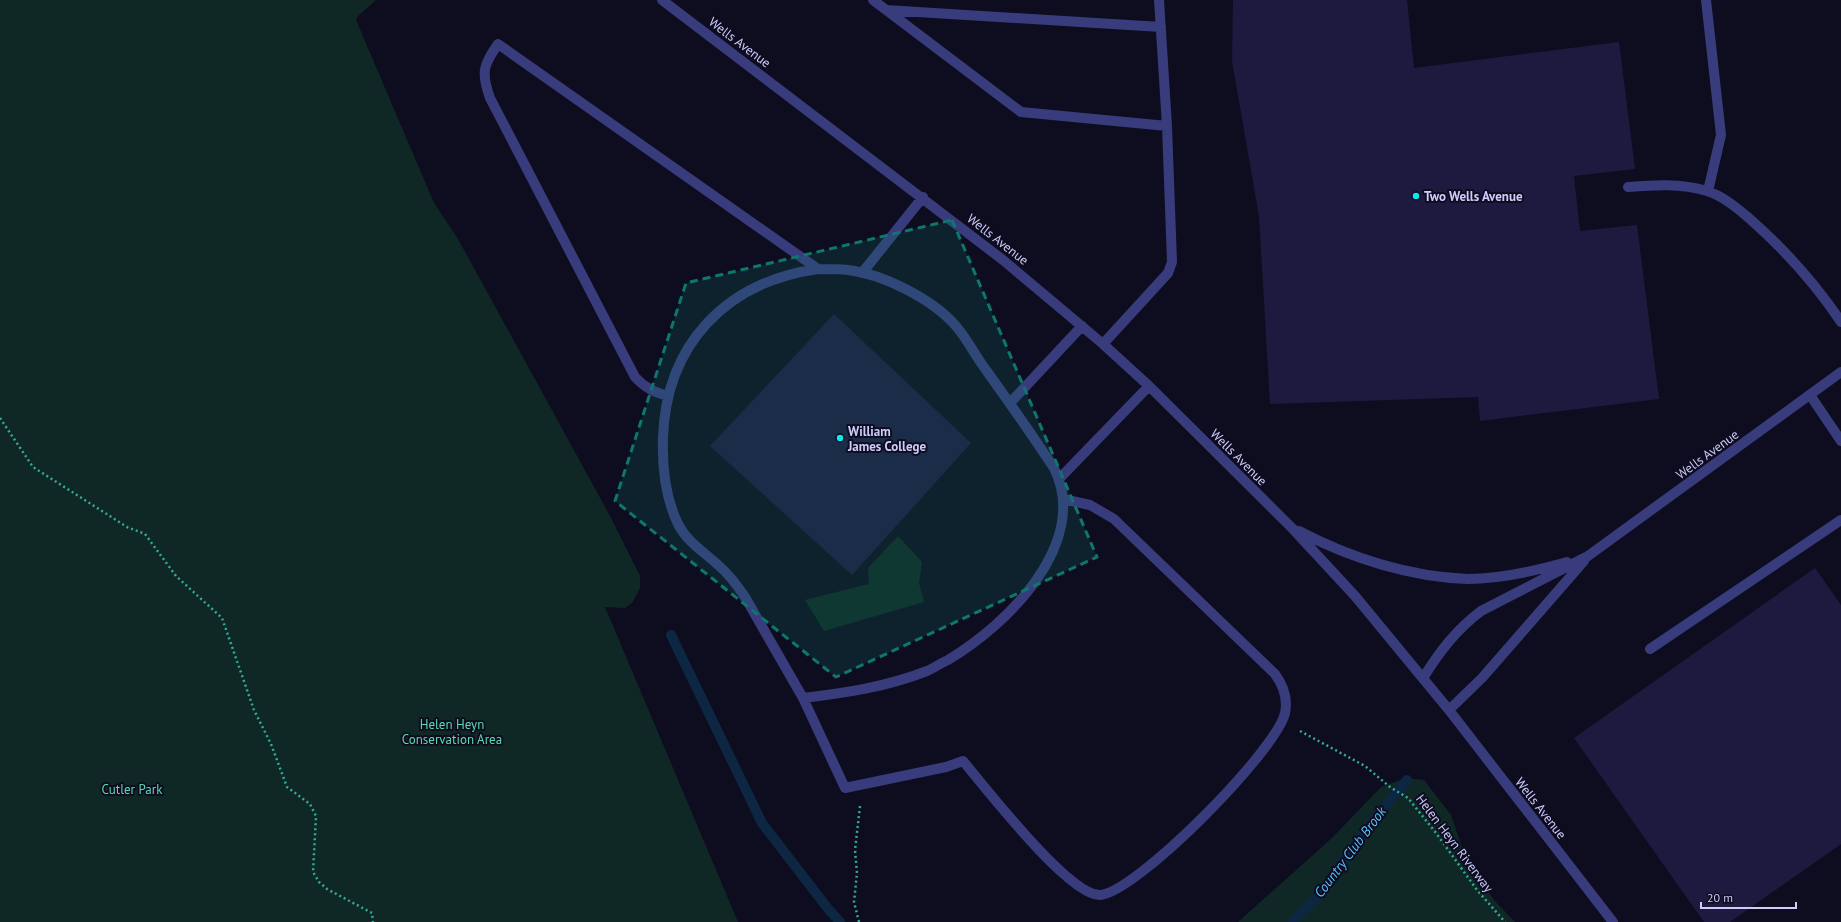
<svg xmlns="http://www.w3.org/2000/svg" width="1841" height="922" viewBox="0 0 1841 922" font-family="'PT Sans',sans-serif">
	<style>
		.green { fill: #102825 }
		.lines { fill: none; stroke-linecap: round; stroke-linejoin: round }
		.stream { stroke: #0d2642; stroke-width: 10 }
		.building { fill: #1e1a3f }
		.path { stroke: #31ac9a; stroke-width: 2.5; stroke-dasharray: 2 3; stroke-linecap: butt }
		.minor { stroke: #393c7c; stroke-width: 10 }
		.marked { fill: #0f766e; fill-opacity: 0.2; stroke: #0f766e; stroke-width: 3; stroke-dasharray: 8 5; stroke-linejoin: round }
		.poi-dot { fill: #08eaee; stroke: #0e0d1f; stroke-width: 1.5 }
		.labels { text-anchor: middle; stroke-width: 4; stroke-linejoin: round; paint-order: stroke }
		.street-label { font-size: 13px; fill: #ceccfd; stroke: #0e0d1f }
		.poi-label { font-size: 13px; font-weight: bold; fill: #ceccfd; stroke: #0e0d1f; text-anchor: start }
		.park-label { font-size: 13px; fill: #5bdab0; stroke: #0e0d1f }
		.water-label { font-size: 14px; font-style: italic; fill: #5ebffa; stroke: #0e0d1f }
	</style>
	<rect width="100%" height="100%" fill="#0e0d1f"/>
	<path class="green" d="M0,0H376L358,16L356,20L434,203L458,239L610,516L640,576V588L632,603L625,608L605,607L738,922H0Z
		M898,536L922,562L919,583L924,602L824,631L805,600L869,584L868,568Z
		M1406,778L1424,780L1451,815L1468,865L1495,901L1515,922H1238L1332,838L1381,787Z"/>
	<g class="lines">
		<path class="stream" d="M671,635L762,823L829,910L840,922
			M1292,922L1319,895L1361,835L1407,780"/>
	</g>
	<path class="building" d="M1233,0H1407L1414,68L1619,42L1635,169L1574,176L1580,231L1637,225L1659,399L1480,421L1478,397L1270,404L1259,216L1232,61Z
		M834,314L971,443L852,575L710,446Z
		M1815,568L1841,605V844L1730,922H1704L1574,738Z"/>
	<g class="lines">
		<path class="path" d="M0,418L33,467L127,527L145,534L176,576L222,618L254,710L271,744L287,787L310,804L316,816L313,872L319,882L327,889L372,913L373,922
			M1300,731L1365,766L1390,787L1408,798L1436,833L1477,890L1505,922
			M859,922L854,902L857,873L855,850L860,806"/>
		<path class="minor" d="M662,0L1003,260L1103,344L1149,386L1292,528L1355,596L1449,710L1613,922
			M873,0L1021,112L1167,126
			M1706,0L1721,135L1708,191
			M886,10L1161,27
			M1628,187C1654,185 1680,183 1707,191C1723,196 1737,208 1750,219C1785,250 1815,283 1841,322
			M818,269C828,269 838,269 848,270C883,274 932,299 955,325C967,338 975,356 986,370C1009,402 1032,435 1054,468C1091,543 1007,625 948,660C941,663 934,668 927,671C886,687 845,693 803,698L745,597C737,585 729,574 718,565C703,551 687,542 678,524C665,497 662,468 663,438C666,345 725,282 818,269Z
			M862,273L923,197
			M1103,344L1168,273L1172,262L1167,126L1159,0
			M1810,395L1841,441
			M668,396C654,392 645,388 635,377L490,98C481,73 483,65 498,44L818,269
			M1010,403L1082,326
			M1059,479L1149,386
			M1299,531C1350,558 1410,577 1468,579C1501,579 1535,571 1567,562
			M1650,649L1841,520
			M1423,678C1440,651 1456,630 1481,611L1588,556L1841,372
			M803,698L845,788L946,767L963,761C985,787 1069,896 1100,895C1136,893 1277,750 1285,713C1288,699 1283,685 1275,674L1114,519L1090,505L1063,499
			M1449,710L1482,678L1584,561"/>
	</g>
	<path class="marked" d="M952,220L1097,557L836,677L615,501L686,283Z"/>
	<g class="poi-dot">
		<circle cx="1416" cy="196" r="4"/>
		<circle cx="840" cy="438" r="4"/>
	</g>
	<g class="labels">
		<g class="street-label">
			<text transform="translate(740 42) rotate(37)" y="5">Wells Avenue</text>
			<text transform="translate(998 239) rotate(38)" y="5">Wells Avenue</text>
			<text transform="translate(1707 454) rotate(-36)" y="5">Wells Avenue</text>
			<text transform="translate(1239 457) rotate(45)" y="5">Wells Avenue</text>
			<text transform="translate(1541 808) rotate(52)" y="5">Wells Avenue</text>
			<text transform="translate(1455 843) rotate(53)" y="5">Helen Heyn Riverway</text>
		</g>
		<g class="poi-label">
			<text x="1424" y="201">Two Wells Avenue</text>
			<text x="848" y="436">William<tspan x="848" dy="15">James College</tspan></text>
		</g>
		<g class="park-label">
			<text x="452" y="729">Helen Heyn<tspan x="452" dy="15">Conservation Area</tspan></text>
			<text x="132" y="794">Cutler Park</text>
		</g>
		<g class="water-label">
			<text transform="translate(1350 852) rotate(-53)" y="5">Country Club Brook</text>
		</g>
	</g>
	<path d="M1701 902v6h95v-6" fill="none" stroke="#ceccfd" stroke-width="2"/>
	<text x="1707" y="902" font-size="12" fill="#ceccfd" stroke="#0e0d1f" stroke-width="3" paint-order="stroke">20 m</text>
</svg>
